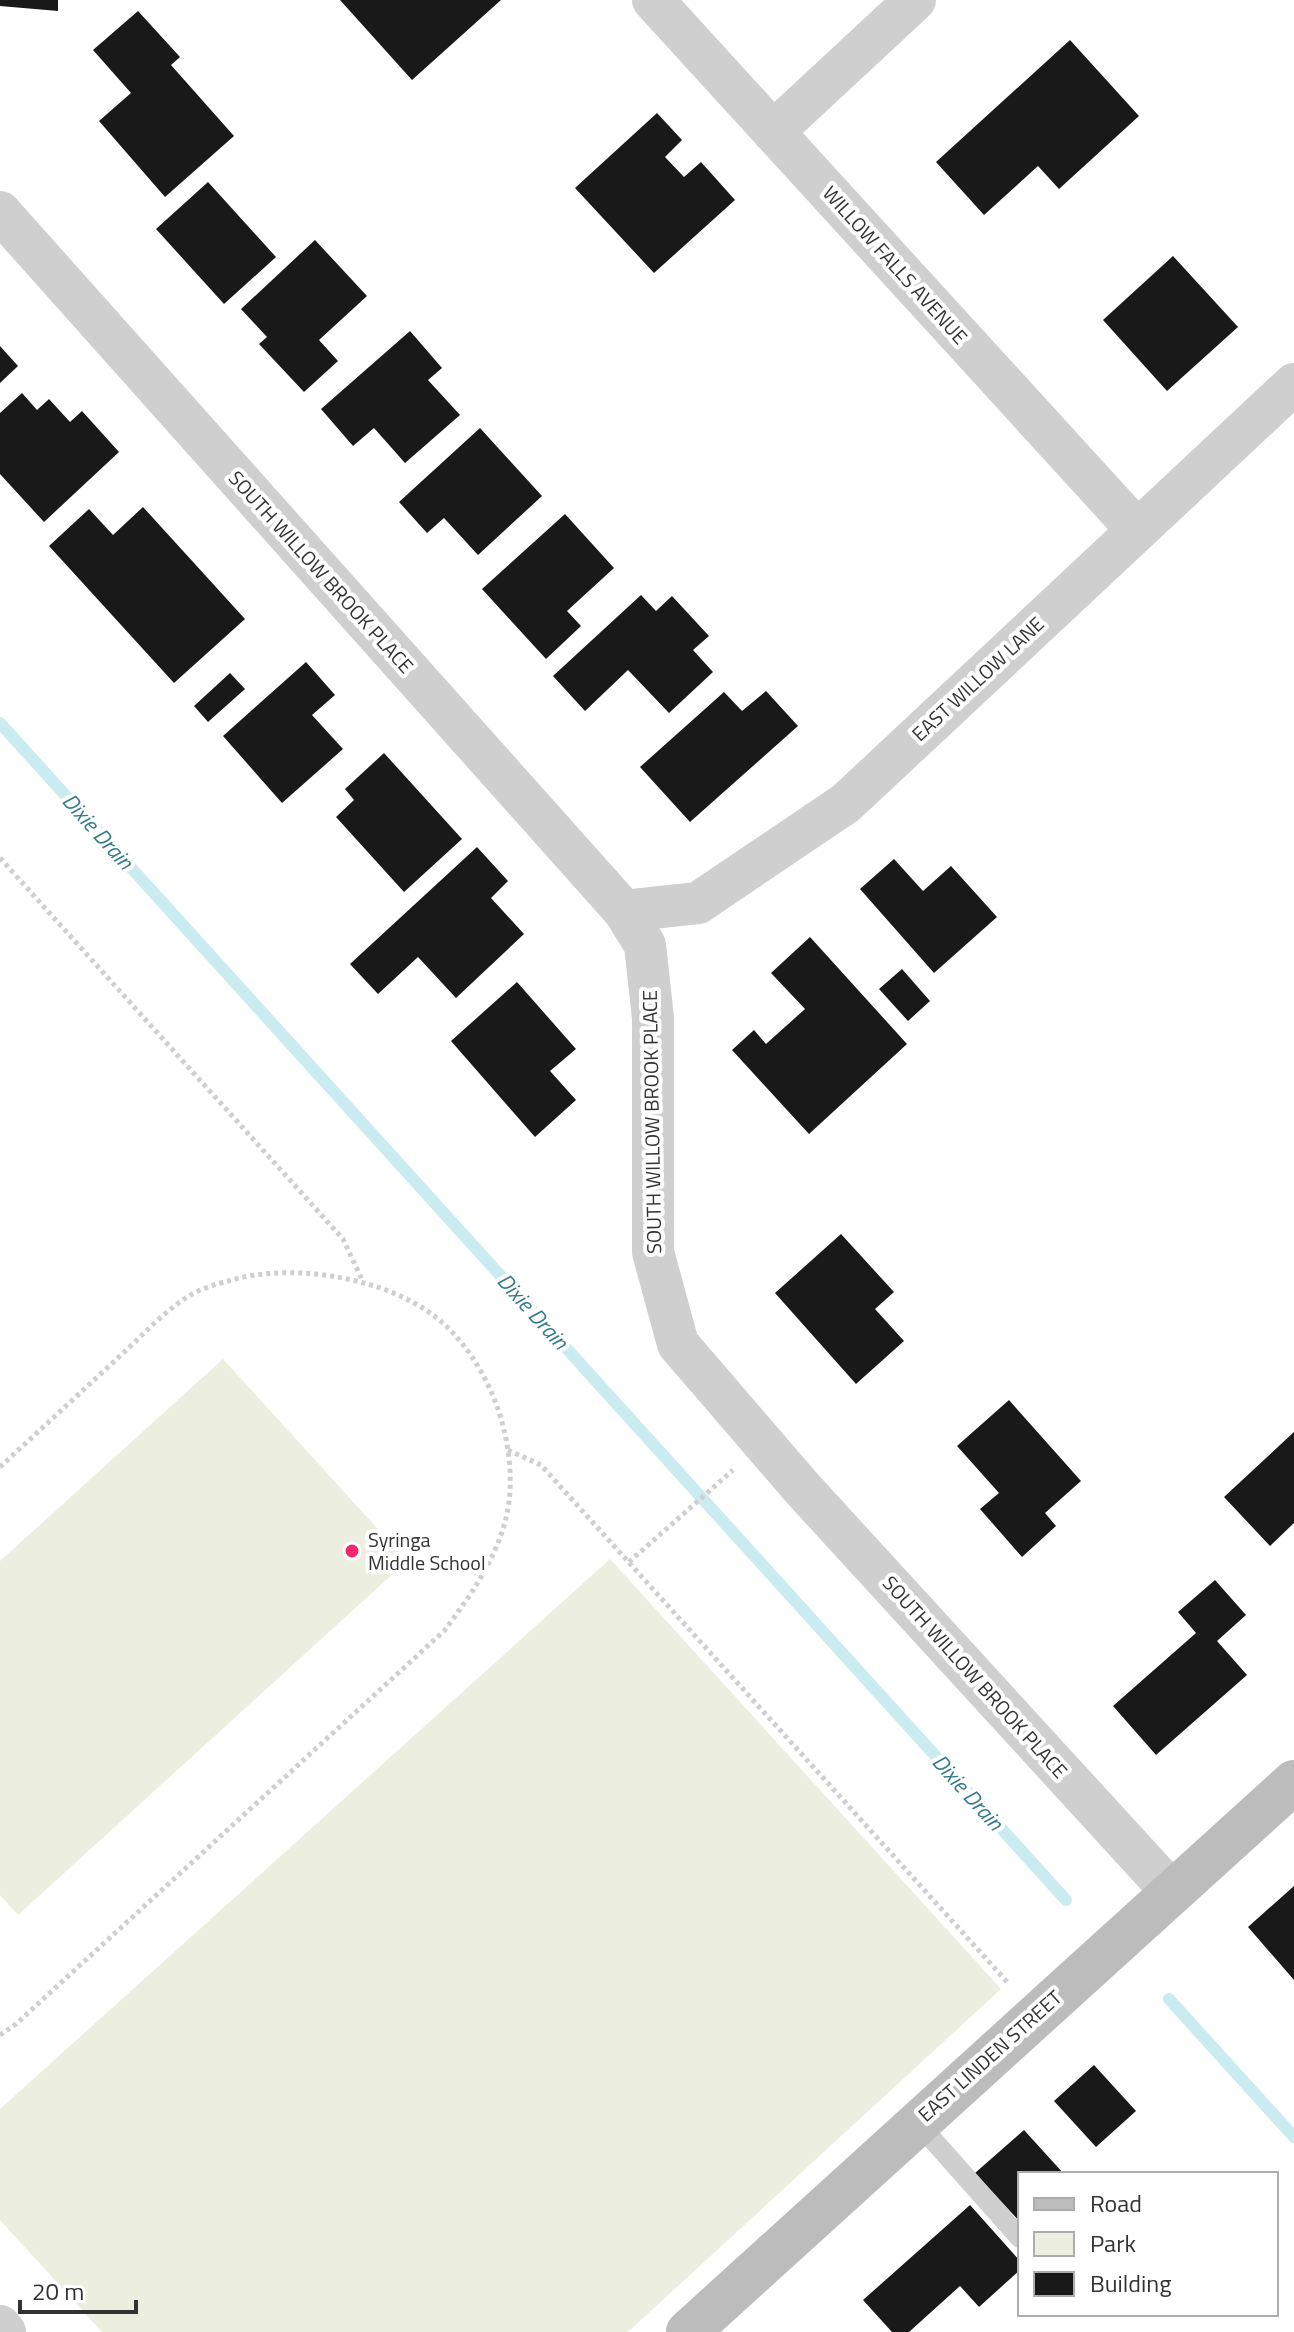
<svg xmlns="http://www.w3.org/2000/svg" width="1294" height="2332" viewBox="0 0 1294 2332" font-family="'Titillium Web',sans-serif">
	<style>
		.green { fill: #ecefdf }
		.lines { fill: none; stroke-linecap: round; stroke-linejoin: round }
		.stream { stroke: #caebf0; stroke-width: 12 }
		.building { fill: #191919 }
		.path { stroke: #cfcfcf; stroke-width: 5; stroke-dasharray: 4 4; stroke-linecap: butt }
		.lane { stroke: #cfcfcf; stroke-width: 20 }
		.street { stroke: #cfcfcf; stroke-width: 42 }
		.secondary { stroke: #bcbcbc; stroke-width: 44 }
		.poi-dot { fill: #f5276a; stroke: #fff; stroke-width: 3 }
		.labels { text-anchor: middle; stroke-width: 8; stroke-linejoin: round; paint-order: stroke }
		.street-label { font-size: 20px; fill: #323232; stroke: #fff }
		.poi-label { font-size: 20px; fill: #323232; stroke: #fff; text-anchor: start }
		.water-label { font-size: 22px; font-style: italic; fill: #317b88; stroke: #fff }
	</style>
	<rect width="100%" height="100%" fill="#fff"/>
	<path class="green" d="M223,1359L407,1561L18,1915L0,1895V1561Z
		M610,1559L1001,1989L628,2332H102L0,2220V2109Z"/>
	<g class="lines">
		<path class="stream" d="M0,723L1066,1900
			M1169,1999L1294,2137"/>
	</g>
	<path class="building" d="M0,0H58V11L0,6Z
		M340,0H501L412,80Z
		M138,11L180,57L171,65L234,136L165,197L99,121L131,93L93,50Z
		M1070,40L1139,116L1059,189L1038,166L984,215L936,162Z
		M657,113L682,140L665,157L684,177L701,162L735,200L654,273L575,188Z
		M208,182L276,257L224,304L156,229Z
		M315,240L367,296L319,340L338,361L304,392L259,344L267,337L241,309Z
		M1173,256L1238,327L1167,391L1103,320Z
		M410,331L442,368L428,380L460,415L405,463L374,428L353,446L321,409Z
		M0,346L18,366L0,383Z
		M22,393L37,410L49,399L70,422L82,411L119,452L44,522L0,474V413Z
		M480,428L542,496L478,555L444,518L427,533L399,502Z
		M143,507L245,619L174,683L49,546L89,509L113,535Z
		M565,514L614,568L567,611L581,626L546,659L482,589Z
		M641,595L656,611L672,596L709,636L693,650L713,672L669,713L628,670L585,711L553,676Z
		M306,662L335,695L312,715L343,749L282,803L223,736Z
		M230,673L245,689L208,722L194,706Z
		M766,691L798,726L690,822L640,767L724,692L742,711Z
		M384,753L462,839L404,892L336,817L354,800L345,789Z
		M477,847L508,881L491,898L524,934L456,998L418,957L378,994L350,964Z
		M894,859L923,891L951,866L997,917L934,973L860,889Z
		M810,937L907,1044L809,1134L732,1050L754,1030L766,1044L805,1009L771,973Z
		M902,969L930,1001L908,1021L879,989Z
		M517,982L576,1049L550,1071L576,1100L535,1137L451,1041Z
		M841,1234L894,1292L875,1309L904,1341L856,1384L775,1293Z
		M1009,1400L1081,1481L1045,1513L1056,1526L1022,1557L980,1509L999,1493L957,1446Z
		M1294,1432V1523L1270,1546L1224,1497Z
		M1215,1580L1246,1615L1217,1641L1247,1675L1156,1755L1113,1706L1196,1633L1178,1612Z
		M1294,1886V1980L1248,1927Z
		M1094,2065L1136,2111L1096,2147L1054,2101Z
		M1024,2130L1064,2174H1020V2222L975,2173Z
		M970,2205L1020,2261V2270L979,2307L960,2286L909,2332H892L863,2300Z"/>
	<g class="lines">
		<path class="path" d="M0,858L343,1239L363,1282
			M508,1450L541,1465L1009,1984
			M0,1467C40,1430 80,1393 120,1356C142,1336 164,1311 189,1296C200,1289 216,1284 228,1281C293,1261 396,1278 446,1326C489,1367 513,1432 510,1491C507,1544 475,1590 444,1631L16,2024L0,2035
			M629,1562L733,1470"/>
		<path class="lane" d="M917,2122L1020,2238"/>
		<path class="street" d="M653,0L1137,530
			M773,132L915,0
			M0,212L624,911L645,945L653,1018V1252L678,1344L801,1487L1171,1891
			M624,911L698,903L846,803L1294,384
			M0,2326L5,2332"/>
		<path class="secondary" d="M688,2332L1294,1782"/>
	</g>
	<circle class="poi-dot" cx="352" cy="1551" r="8"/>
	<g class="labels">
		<g class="street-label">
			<text transform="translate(895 265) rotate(48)" y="7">WILLOW FALLS AVENUE</text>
			<text transform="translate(321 572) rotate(48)" y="7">SOUTH WILLOW BROOK PLACE</text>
			<text transform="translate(978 679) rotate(-43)" y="7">EAST WILLOW LANE</text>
			<text transform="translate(652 1122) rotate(-91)" y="7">SOUTH WILLOW BROOK PLACE</text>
			<text transform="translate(975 1677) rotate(48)" y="7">SOUTH WILLOW BROOK PLACE</text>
			<text transform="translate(990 2056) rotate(-42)" y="7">EAST LINDEN STREET</text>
		</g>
		<g class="poi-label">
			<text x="368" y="1547">Syringa<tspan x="368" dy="23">Middle School</tspan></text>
		</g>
		<g class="water-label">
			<text transform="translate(98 831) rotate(48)" y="8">Dixie Drain</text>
			<text transform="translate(533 1311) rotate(48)" y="8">Dixie Drain</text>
			<text transform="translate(968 1792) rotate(48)" y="8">Dixie Drain</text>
		</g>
	</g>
	<rect x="1018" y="2172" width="260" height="144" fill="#ffffff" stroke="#adadad" stroke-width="2"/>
	<rect x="1034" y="2198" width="40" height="12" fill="#bcbcbc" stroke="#adadad" stroke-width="2"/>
	<text x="1090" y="2212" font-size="24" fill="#323232">Road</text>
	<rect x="1034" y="2232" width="40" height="24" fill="#ecefdf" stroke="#adadad" stroke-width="2"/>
	<text x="1090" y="2252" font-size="24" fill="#323232">Park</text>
	<rect x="1034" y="2272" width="40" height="24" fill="#191919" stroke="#adadad" stroke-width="2"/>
	<text x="1090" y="2292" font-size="24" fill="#323232">Building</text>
	<path d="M20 2300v12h116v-12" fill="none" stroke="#323232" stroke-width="4"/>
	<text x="32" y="2300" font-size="24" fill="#323232" stroke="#ffffff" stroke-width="6" paint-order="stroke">20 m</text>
</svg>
